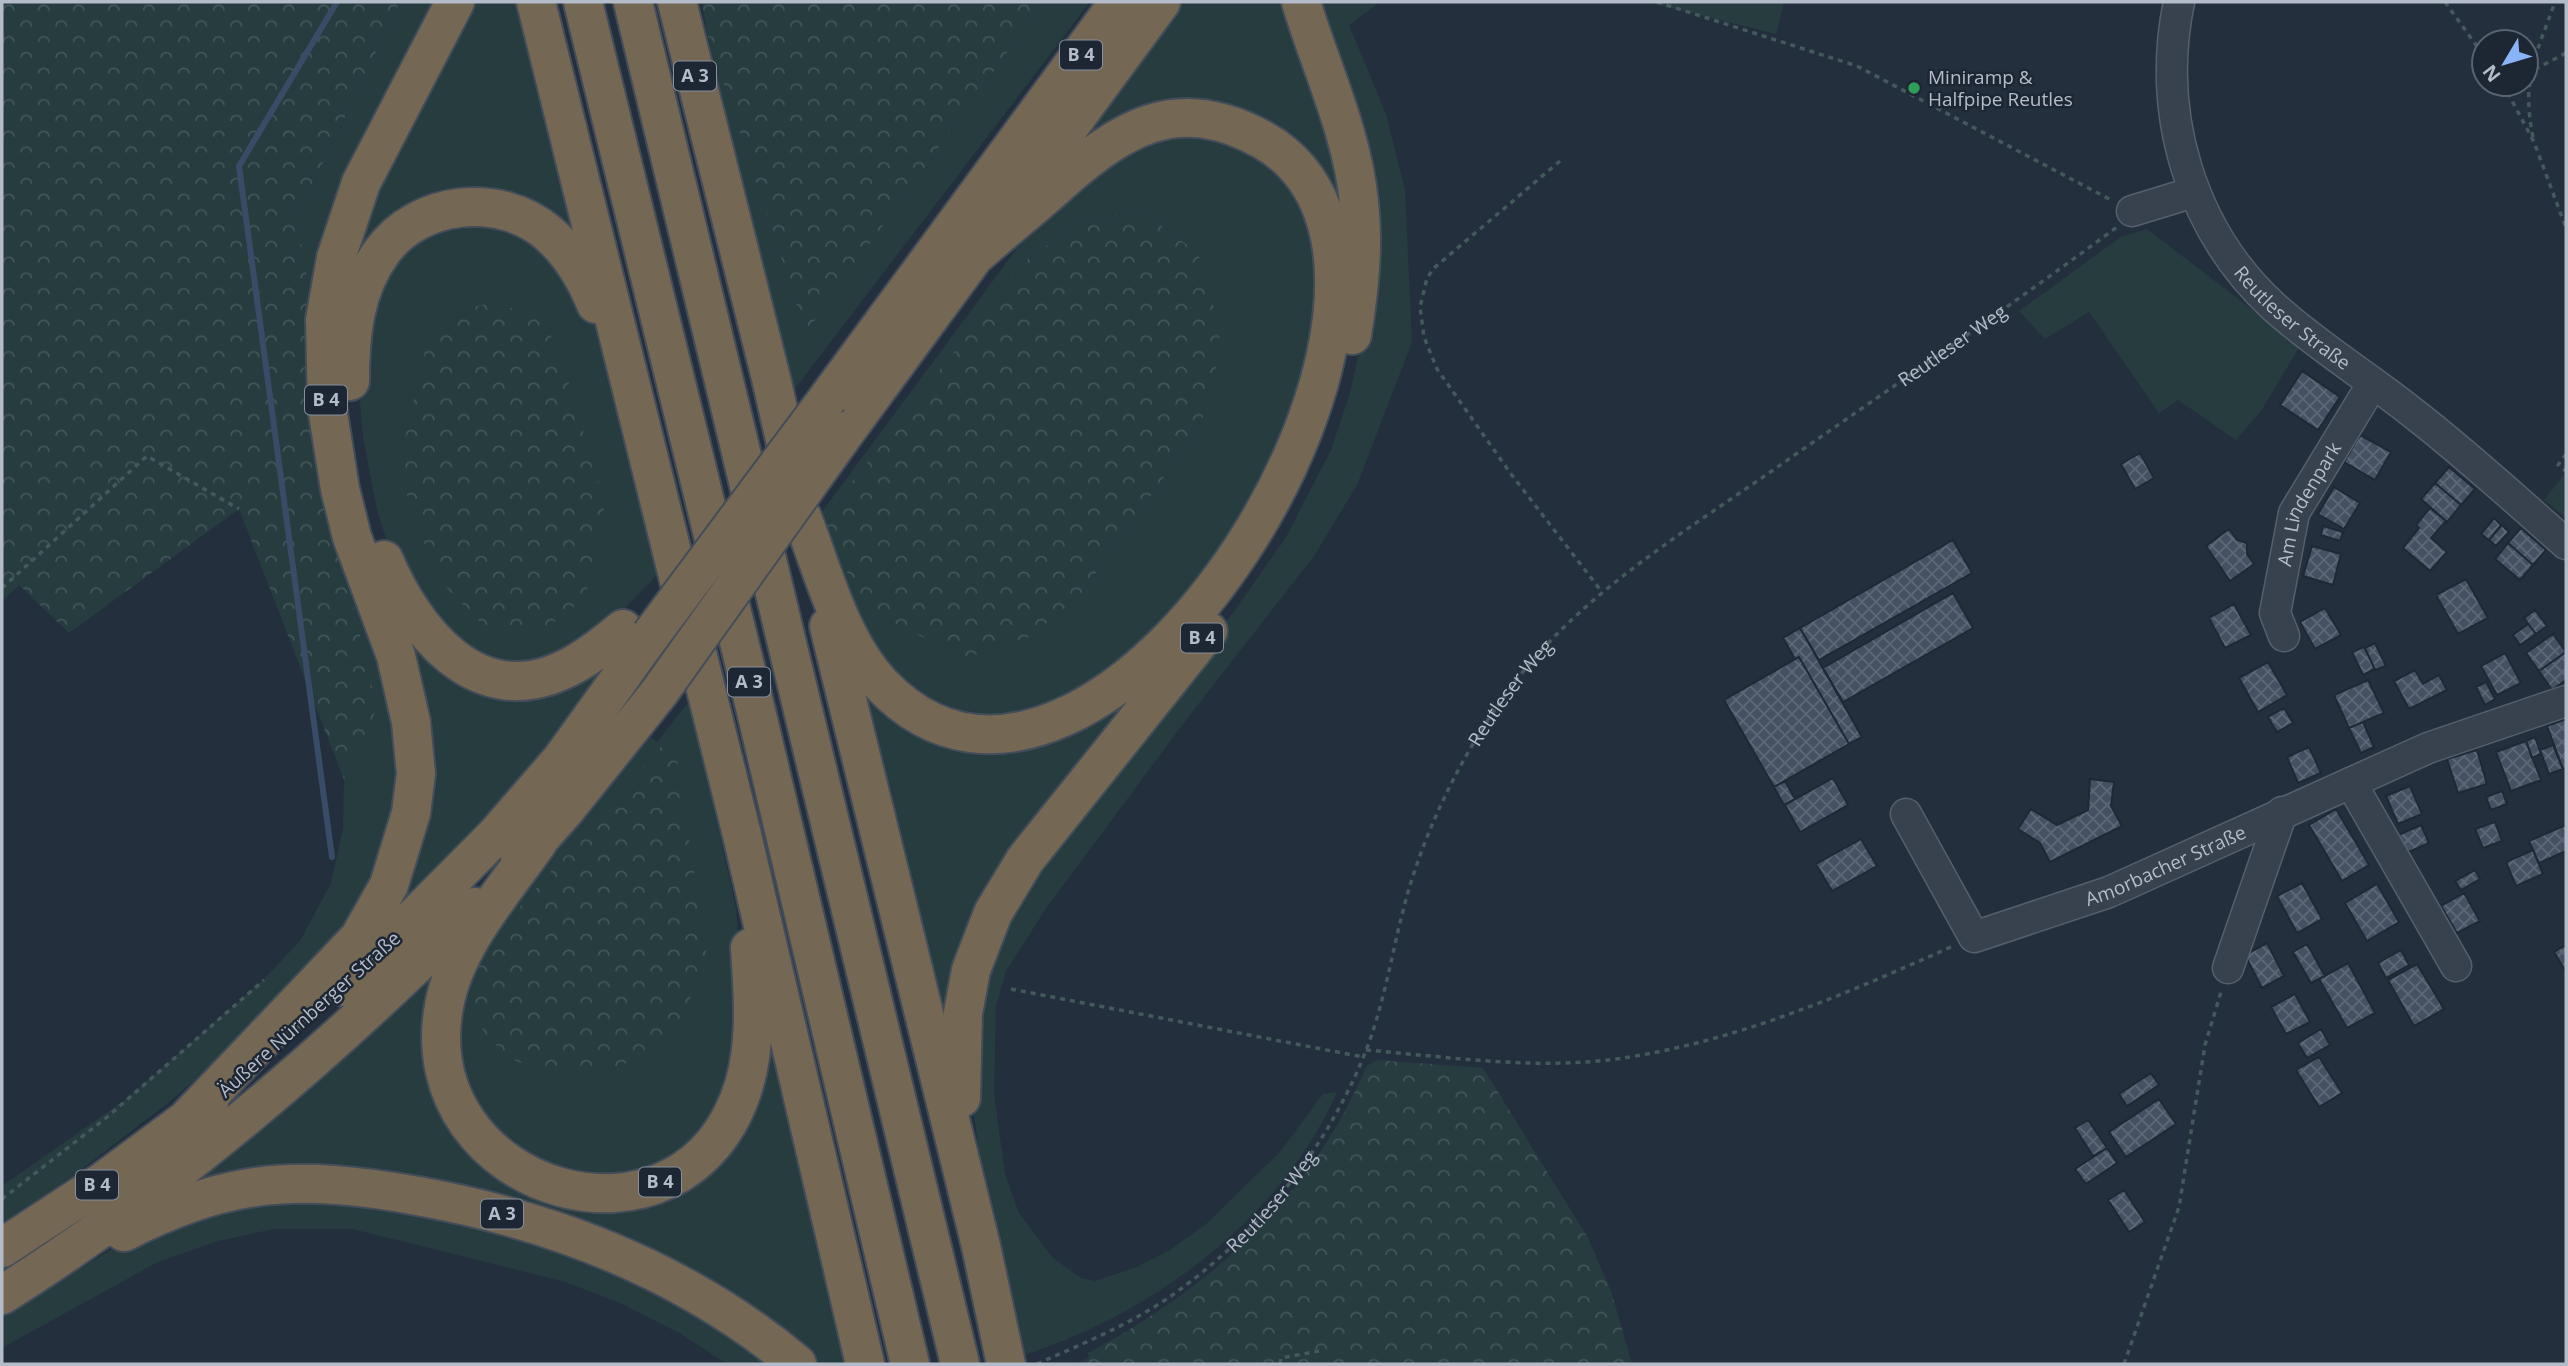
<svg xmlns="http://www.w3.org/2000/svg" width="2568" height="1366" viewBox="0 0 2568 1366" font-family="'Open Sans',sans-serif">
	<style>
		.grass { fill: #263c3f; fill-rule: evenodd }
		.forest { fill: url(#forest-crowns) }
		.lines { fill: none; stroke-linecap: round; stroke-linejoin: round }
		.stream { stroke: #394c67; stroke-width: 6 }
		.building { fill: url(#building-cross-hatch); stroke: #1f2835; stroke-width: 2 }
		.minor-casing { stroke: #565f6c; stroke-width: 33 }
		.highway-casing { stroke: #434c59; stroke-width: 42 }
		.path { stroke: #44595c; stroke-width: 3.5; stroke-dasharray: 5 5; stroke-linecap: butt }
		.minor { stroke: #38414e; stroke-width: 30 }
		.highway { stroke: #746855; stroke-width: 38 }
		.highway-bridge-casing { stroke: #434c59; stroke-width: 42; stroke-linecap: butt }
		.highway-bridge { stroke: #746855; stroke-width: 38 }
		.leisure-dot { fill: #2e9e5b; stroke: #1d2633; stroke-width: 2.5 }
		.labels { text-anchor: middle; stroke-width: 5; stroke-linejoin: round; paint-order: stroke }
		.shield { fill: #1d2633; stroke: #878f9c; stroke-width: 2 }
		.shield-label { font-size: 18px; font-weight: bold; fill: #b4bcc9 }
		.poi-label { font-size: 19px; fill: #b4bcc9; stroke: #1d2633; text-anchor: start }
		.street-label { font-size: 19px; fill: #b4bcc9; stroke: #1d2633 }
	</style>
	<defs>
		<pattern id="forest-crowns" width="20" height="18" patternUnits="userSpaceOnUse" patternTransform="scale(1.75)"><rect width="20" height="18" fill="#263c3f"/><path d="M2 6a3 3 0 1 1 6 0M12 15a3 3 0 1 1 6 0" fill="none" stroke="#435659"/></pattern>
		<pattern id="building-cross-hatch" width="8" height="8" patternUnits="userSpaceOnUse" patternTransform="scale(1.75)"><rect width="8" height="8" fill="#455162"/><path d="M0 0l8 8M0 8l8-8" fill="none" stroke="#5d6877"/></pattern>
	</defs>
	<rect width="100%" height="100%" fill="#242f3e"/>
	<path class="grass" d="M400,2H449L317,340L297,217Z
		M466,2H530L608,316C582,256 554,203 480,199C459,198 437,203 419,213C396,224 377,240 365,262C315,354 353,569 423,645C459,683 514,697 564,680C604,667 638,628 667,599L516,797L404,916L328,986C342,970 358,955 371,939C431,859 437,753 407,661C394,619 373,579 360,537C339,471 329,397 334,328C339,265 356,206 384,150C410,100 445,55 466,2Z
		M1043,2H1090L794,390L727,132L707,33L806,332Z
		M1180,2H1294C1308,64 1342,120 1350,184C1365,315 1329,443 1258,552C1231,593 1196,631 1166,669C1122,725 1078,780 1033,835C975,921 958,963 953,1067L947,1071L847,671C866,674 872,685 886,698C913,724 949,747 988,745C1012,744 1037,740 1060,731C1118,707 1214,613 1249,560C1315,460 1396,268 1301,164C1283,144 1263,128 1237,120C1162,95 1098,137 1045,185Z
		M1312,2H1380L1349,25L1386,114L1405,190L1412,342L1357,485L1314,556L1186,720L1047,907L1006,971L996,1006L994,1094L1005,1174L1019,1213L1052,1257L1081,1278L1095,1281L1137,1267L1170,1250L1207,1223L1280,1152L1323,1094L1337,1092C1281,1220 1151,1315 1021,1356L985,1194L971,1094V1036L1011,900L1205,652L1285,539L1331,450L1349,396L1363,336Z
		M1647,2H1784L1776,34Z
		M1227,133L1311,204L1317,361L1234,546L1084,700L964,724L864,648L821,513L1035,224L1142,138ZM1122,214L1148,216L1197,252L1206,412L1187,445L1078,598L1024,262L1077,223Z
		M512,223L583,292L596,330L659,573L625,608L631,614L568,661L475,663L394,564L377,510L363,437L358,379L370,289L429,224Z
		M2147,229L2300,346L2261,411L2236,440L2178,400L2159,413L2089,312L2045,339L2019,311L2121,237Z
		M2566,472V518L2544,500Z
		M339,550L404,726L388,866L292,999L164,1106L73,1176L2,1224V1186L126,1099L265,978L300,941L331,883L343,828L344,780L376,709Z
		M690,700L736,908L746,1021L713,1130L622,1186L590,1187L481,1128L450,1020L512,901L651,737L657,742Z
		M449,948L435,1040L533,1188L701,1165L760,988L853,1364H810L436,1189L157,1208Z
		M294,1191L559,1240L785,1364H727L681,1334L618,1302L562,1281L352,1229H274L218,1241L158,1262L2,1348V1315L137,1234Z"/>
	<path class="forest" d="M2,2H400L297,217L317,340L336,531L377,709L344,780L239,509L69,633L19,585L2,601Z
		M702,2H1043L806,333L707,33Z
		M1122,214L1148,216L1197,252L1209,282L1221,346L1206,412L1187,445L1078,598L1029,637L969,657L904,629L859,600L825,522L848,487L1024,262L1077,223Z
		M487,304C525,309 538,313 558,347L605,504L587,590L571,610L547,627L523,635L484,626L450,592L434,571L398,469L428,338L443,320L462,309Z
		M673,733L707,958L683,1015L649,1052L617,1067L582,1075L538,1070L509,1058L485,1034L473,1009L469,988L482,950Z
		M1376,1060L1483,1068L1588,1238L1611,1291L1632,1364H1075L1089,1358L1088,1353C1211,1288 1311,1197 1366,1067Z"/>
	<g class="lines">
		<path class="stream" d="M332,857L239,166L337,2"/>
	</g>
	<path class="building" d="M2302,371L2340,397L2318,430L2280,405Z
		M2360,435L2391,452L2375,480L2344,462Z
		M2140,453L2154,478L2135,489L2121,464Z
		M2449,467L2475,489L2461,505L2435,483Z
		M2435,483L2461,505L2447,522L2421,499Z
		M2334,487L2360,503L2344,529L2318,514Z
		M2430,508L2446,521L2431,538L2447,552L2430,571L2403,548L2419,528L2416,525Z
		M2494,518L2501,525L2489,540L2481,534Z
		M2502,525L2509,532L2496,546L2489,540Z
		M2323,526L2343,532L2340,541L2321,535Z
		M2521,528L2546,550L2533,565L2508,543Z
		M2229,529L2237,540L2247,543V554L2254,564L2230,581L2206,546Z
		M1953,540L1972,573L1819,660L1800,628Z
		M2508,543L2533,565L2520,580L2495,559Z
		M2312,546L2341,554L2333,585L2303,576Z
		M2466,579L2488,618L2458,634L2436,595Z
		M1953,593L1973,628L1843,702L1823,668Z
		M2234,604L2251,635L2225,648L2209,618Z
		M2325,608L2341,635L2315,649L2300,622Z
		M2535,610L2547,626L2536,634L2524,618Z
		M2528,624L2536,634L2520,645L2513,635Z
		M1800,628L1862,737L1849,744L1799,657L1795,659L1783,638Z
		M2553,634L2566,652L2539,671L2526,653Z
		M2375,643L2386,666L2375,670L2365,648Z
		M2364,647L2375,669L2363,675L2352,652Z
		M2566,652V680L2552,690L2539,671Z
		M2505,653L2521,683L2497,695L2481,666Z
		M1799,657L1849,744L1774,787L1724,700Z
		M2268,662L2287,695L2258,712L2239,678Z
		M2415,670L2423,684L2439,675L2447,690L2409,709L2394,681Z
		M2368,680L2384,713L2349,728L2334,695Z
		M2486,682L2495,699L2485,705L2476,687Z
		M2284,708L2293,723L2277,732L2268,717Z
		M2566,719V768L2563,769L2547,726Z
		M2363,722L2374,747L2361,753L2349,728Z
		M2535,737L2541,754L2532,758L2526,741Z
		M2526,741L2541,780L2511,791L2496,752Z
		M2553,745L2563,769L2549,774L2540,750Z
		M2309,747L2321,773L2298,783L2287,757Z
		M2477,750L2487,784L2458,793L2447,759Z
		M1833,778L1848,805L1800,832L1785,805Z
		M2090,779L2114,782L2111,806L2122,826L2050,862L2040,843L2018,829L2031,809L2057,825L2088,810Z
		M1785,781L1795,799L1784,805L1774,787Z
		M2410,786L2422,814L2398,824L2386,796Z
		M2502,791L2507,804L2491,810L2486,797Z
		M2336,809L2369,865L2342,881L2309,825Z
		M2495,822L2502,841L2483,848L2475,829Z
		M2421,825L2429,843L2404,854L2396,836Z
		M2566,825V851L2539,863L2529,841Z
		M1861,839L1877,866L1832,891L1816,864Z
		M2533,850L2543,874L2516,886L2506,862Z
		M2475,870L2480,879L2461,890L2455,881Z
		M2302,883L2322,919L2297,933L2277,896Z
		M2377,884L2399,922L2367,941L2345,903Z
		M2464,893L2480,921L2457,933L2441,906Z
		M2267,943L2284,976L2262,988L2245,955Z
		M2307,944L2325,976L2311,983L2293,952Z
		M2566,945V972L2554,952Z
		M2401,950L2409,965L2386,978L2378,963Z
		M2348,963L2375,1013L2347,1028L2319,979Z
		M2417,964L2444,1009L2414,1026L2388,980Z
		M2295,994L2310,1022L2286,1034L2271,1007Z
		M2321,1029L2330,1045L2307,1058L2298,1043Z
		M2319,1057L2342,1093L2319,1107L2296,1070Z
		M2151,1073L2159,1085L2127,1106L2119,1094Z
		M2159,1099L2176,1124L2126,1157L2109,1132Z
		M2088,1120L2107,1148L2093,1156L2075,1128Z
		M2107,1148L2117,1163L2086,1184L2075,1169Z
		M2124,1190L2145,1222L2129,1232L2108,1200Z"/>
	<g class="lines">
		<g class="minor-casing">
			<g id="minor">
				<path id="s2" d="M2179,2C2156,113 2190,230 2274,307C2317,346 2368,377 2413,413C2466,454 2516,500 2566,544"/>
				<path d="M2132,211L2194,192"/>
				<path id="s3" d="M2284,636L2275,613L2294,513L2373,383"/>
				<path d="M2351,783L2456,966"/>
				<path id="s4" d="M1906,814L1974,937L2109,892L2428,748L2566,701"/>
				<path d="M2228,968L2282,812"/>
			</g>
		</g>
		<g class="highway-casing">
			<path id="highway" d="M536,2L742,835L865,1364
				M583,2L756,711L910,1364
				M633,2L960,1364
				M677,2L771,378L794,479
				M1301,2C1321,68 1352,132 1359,202C1364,247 1359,291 1352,335
				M350,381C350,336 354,291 381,253C418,200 500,192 548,233C570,252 585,277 596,304
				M828,398L1119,2
				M846,431L1161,2
				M802,517C823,571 840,640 881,684C1101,917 1496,272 1263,140C1175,91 1119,130 1053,189C1028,211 1002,232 977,254
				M384,560C413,629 475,710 561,671C584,661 604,645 623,629
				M829,626L981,1246L1006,1364
				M538,842C503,892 455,945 444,1006C410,1192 686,1276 744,1085C757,1042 753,993 750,948
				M520,861L566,809L658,694
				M345,987L496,835L561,760L651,635
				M961,1098L963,1013L971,970L993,913L1025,860L1208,631
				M188,1118L359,938L389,885L411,813L416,774L411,722L396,656L352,537L340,489L327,407L325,320L336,258L361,183L455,2
				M124,1232C163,1212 205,1195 249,1188C305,1179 363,1186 418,1196C557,1221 688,1273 797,1364
				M2,1248L101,1183L209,1103
				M2,1295C175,1186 331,1051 475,907"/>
		</g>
		<g class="path">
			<path d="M1657,2L1857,66L2111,200"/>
			<path d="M2445,2L2484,56"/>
			<path d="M2526,74L2566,53"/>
			<path d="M2503,84L2534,142L2566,228"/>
			<path d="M2533,137C2521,78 2536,56 2555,2"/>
			<path d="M1560,161L1434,268L1427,278L1420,307L1424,337L1437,369L1511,474L1602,592"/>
			<path d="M2566,454L2558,465L2566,471"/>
			<path d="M2,588L147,456L239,509"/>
			<path d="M1011,989L1363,1057"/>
			<path d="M1366,1050C1449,1057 1534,1070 1616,1059C1733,1043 1846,994 1953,946"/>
			<path d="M2,1199L106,1118L264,980"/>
			<path id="s1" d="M1037,1364C1086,1342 1139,1321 1182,1288C1262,1229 1328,1146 1365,1053C1389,993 1395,925 1417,864C1440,798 1475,733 1518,678C1587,590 1686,531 1776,468C1891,388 2005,310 2117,227"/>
			<path d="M1280,1364L1281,1358L1319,1351"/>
			<path d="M2124,1364L2179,1207L2205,1045L2221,992"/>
		</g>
		<use href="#minor" class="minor"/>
		<use href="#highway" class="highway"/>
		<g class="highway-bridge-casing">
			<path id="highway-bridge" d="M651,635L828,398
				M658,694L846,431"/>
		</g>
		<use href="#highway-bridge" class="highway-bridge"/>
	</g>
	<circle class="leisure-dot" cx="1914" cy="88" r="7"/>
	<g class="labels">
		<g class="shield">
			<rect x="1060" y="40.5" width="42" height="29" rx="5"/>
			<rect x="674" y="61.5" width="42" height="29" rx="5"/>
			<rect x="305" y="385.5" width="42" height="29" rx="5"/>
			<rect x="1181" y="623.5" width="42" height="29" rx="5"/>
			<rect x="728" y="667.5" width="42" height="29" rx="5"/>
			<rect x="639" y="1167.5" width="42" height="29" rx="5"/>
			<rect x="76" y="1170.5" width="42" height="29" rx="5"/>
			<rect x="481" y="1199.5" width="42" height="29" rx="5"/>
		</g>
		<g class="shield-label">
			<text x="1081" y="61">B 4</text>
			<text x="695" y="82">A 3</text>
			<text x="326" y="406">B 4</text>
			<text x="1202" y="644">B 4</text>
			<text x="749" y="688">A 3</text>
			<text x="660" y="1188">B 4</text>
			<text x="97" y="1191">B 4</text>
			<text x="502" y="1220">A 3</text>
		</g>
		<g class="poi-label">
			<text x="1928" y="84">Miniramp &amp;<tspan x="1928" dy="22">Halfpipe Reutles</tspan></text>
		</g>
		<g class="street-label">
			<text dy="7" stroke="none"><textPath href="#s2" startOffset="355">Reutleser Straße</textPath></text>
			<text dy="7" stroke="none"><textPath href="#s1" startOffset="1423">Reutleser Weg</textPath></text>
			<text dy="7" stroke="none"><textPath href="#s3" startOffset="140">Am Lindenpark</textPath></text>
			<text dy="7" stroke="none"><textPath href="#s1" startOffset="858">Reutleser Weg</textPath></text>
			<text dy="7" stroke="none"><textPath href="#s4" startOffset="345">Amorbacher Straße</textPath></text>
			<text transform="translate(309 1014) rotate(-42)" y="7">Äußere Nürnberger Straße</text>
			<text dy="7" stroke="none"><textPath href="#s1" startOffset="289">Reutleser Weg</textPath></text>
		</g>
	</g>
	<rect width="2568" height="1366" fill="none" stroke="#b4bcc9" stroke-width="7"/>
	<g transform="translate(2505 63) rotate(232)"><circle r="33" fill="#1d2633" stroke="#59626f" stroke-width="2"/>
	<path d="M0-5L12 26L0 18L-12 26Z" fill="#8ab4f8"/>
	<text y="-10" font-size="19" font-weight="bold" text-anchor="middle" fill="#b4bcc9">N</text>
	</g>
</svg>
